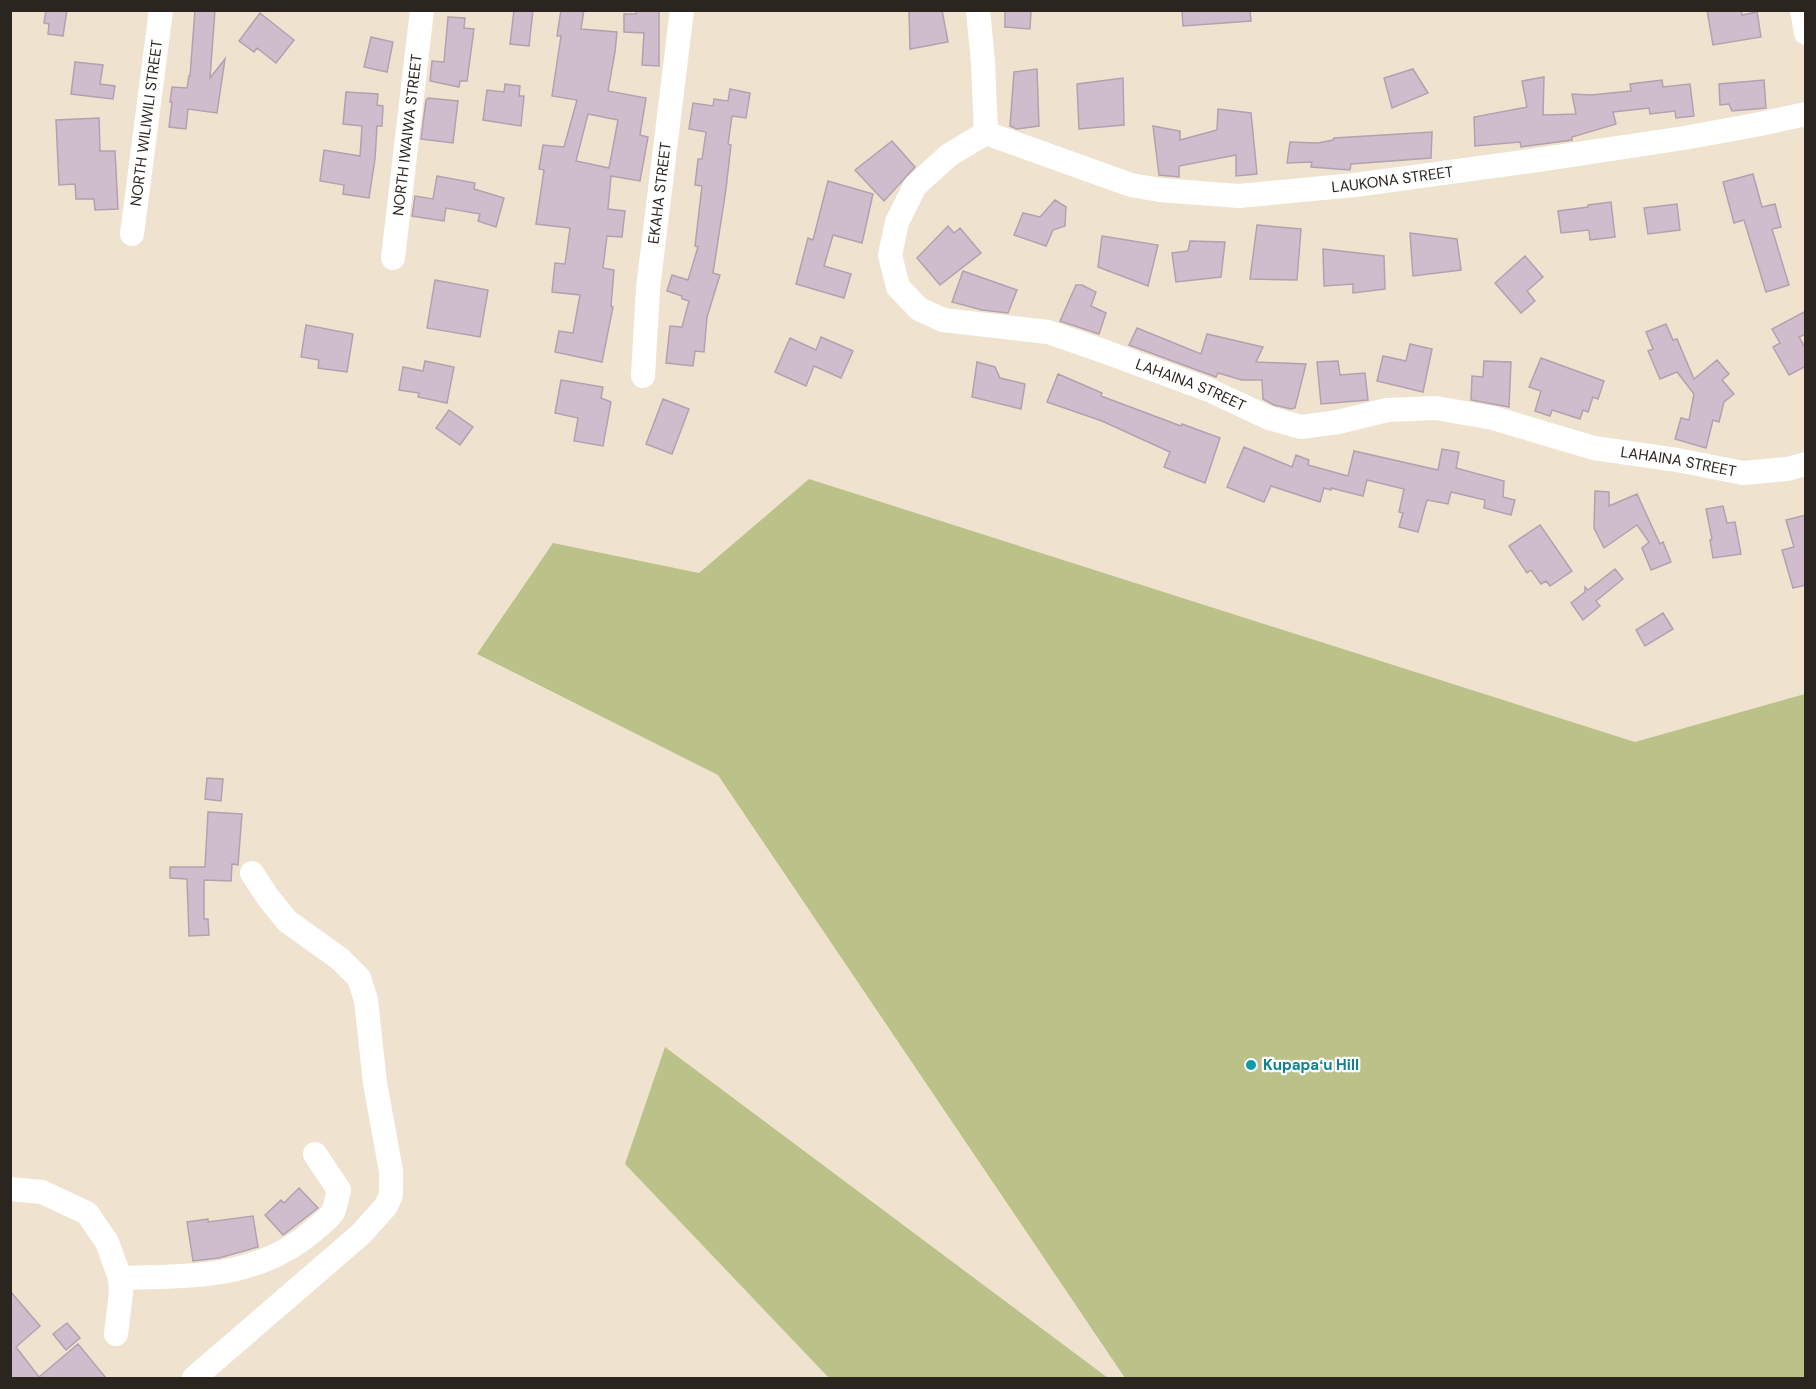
<svg xmlns="http://www.w3.org/2000/svg" width="1816" height="1389" viewBox="0 0 1816 1389" font-family="'DM Sans',sans-serif">
	<style>
		.green { fill: #bbc289 }
		.building { fill: #cfbccc; stroke: #b3a1b0; stroke-width: 1.5; fill-rule: evenodd }
		.lines { fill: none; stroke-linecap: round; stroke-linejoin: round }
		.minor { stroke: #fff; stroke-width: 24 }
		.culture-dot { fill: #0f9aa8; stroke: #fff; stroke-width: 2 }
		.labels { text-anchor: middle; stroke-width: 4.5; stroke-linejoin: round; paint-order: stroke }
		.street-label { font-size: 15px; fill: #2a251e; stroke: #fff }
		.culture-label { font-size: 15px; font-weight: bold; fill: #0d838f; stroke: #fff; text-anchor: start }
	</style>
	<rect width="100%" height="100%" fill="#efe3cf"/>
	<path class="green" d="M809,479L1635,742L1805,694V1378H1125L718,775L477,654L553,543L699,573Z
		M665,1047L1108,1378H829L625,1164Z"/>
	<path class="building" d="M46,10H67L63,36L48,34L49,24L44,23Z
		M195,10H215L210,78L225,59L217,113L188,109L186,129L169,127L172,102H170L172,87L187,88L189,76H190Z
		M514,10H533L529,46L510,44Z
		M561,10H584L581,29L617,32L615,52L608,91L646,98L640,135L648,137L640,181L611,176L608,209L625,211L622,237L607,236L603,268L614,270L611,306L613,307L602,362L555,352L559,331L573,333L580,295L552,292L555,263L565,264L570,228L536,224L544,170L539,169L543,145L564,147L577,100L552,96L561,36H557ZM588,114L618,120L609,168L576,161Z
		M636,10H659V66L642,65L644,33L624,32V14H636Z
		M909,10H942L948,42L910,49Z
		M1005,10H1031L1030,29L1005,27Z
		M1182,10H1250L1251,21L1183,26Z
		M1707,10H1741L1742,15L1757,12L1761,37L1713,45Z
		M260,13L294,40L276,63L257,48L254,52L239,41Z
		M448,17L465,18L464,28L474,29L467,81H460L459,87L430,81L432,61L444,62Z
		M371,37L393,42L387,72L364,67Z
		M75,62L103,65L100,84L115,86L113,99L71,94Z
		M1037,69L1039,126L1017,129L1010,126L1014,72Z
		M1413,69L1428,93L1392,108L1384,78Z
		M1544,77L1543,115L1576,114L1572,94L1591,95L1631,91L1630,84L1662,80L1663,87L1690,84L1694,116L1676,118L1675,111L1650,114L1649,108L1613,112L1616,124L1572,137V140L1521,147L1520,142L1475,146L1474,117L1527,107L1522,81Z
		M1123,78L1124,125L1079,129L1077,84Z
		M1764,80L1766,108L1732,111L1729,104L1720,105L1719,84Z
		M505,84L520,86L519,96H524L521,126L483,120L487,90L504,92Z
		M730,89L750,93L746,118L732,116L728,144L731,145L726,189L713,273L720,275L707,317L704,352L695,351L693,366L666,363L670,326L682,327L689,301L682,299V296L667,291L672,275L688,280L698,247L695,246L702,186L695,185L698,159H702L706,132L689,129L693,103L713,106L714,99L728,101Z
		M346,92L378,94L377,105L383,106L382,126H377L375,159L369,198L343,194L344,185L320,181L324,150L360,156L362,126L343,124Z
		M428,98L458,101L453,143L421,139L426,100Z
		M1218,109L1251,113L1257,174L1236,176V155L1179,166V177L1159,175L1153,126L1180,131V140L1217,130Z
		M99,118L100,151H115L118,209L95,210L94,199H76L75,184L59,185L56,120Z
		M1432,132L1431,158L1351,164L1350,170L1311,167L1312,162L1287,163L1290,142L1318,143L1333,140L1334,138Z
		M892,141L915,167L884,201L855,170Z
		M1753,174L1762,207L1775,204L1781,227L1772,229L1789,285L1766,292L1744,220L1734,223L1723,182Z
		M437,176L475,183L474,189L504,198L496,227L478,221L480,214L446,208L444,221L412,216L415,196L433,199Z
		M828,181L873,194L862,243L833,235L824,266L851,274L844,298L796,284L808,238L813,240Z
		M1055,200L1066,207L1065,226L1053,230L1046,246L1014,235L1023,213L1040,217Z
		M1611,202L1615,237L1590,240L1589,230L1561,233L1558,211L1588,207V205Z
		M1677,204L1680,230L1648,234L1644,208Z
		M1257,225L1301,229L1297,280L1250,279Z
		M948,226L954,233L960,228L981,253L940,285L917,258Z
		M1410,233L1457,239L1461,270L1413,276Z
		M1102,236L1158,245L1148,286L1098,267Z
		M1190,241L1225,242L1221,277L1176,282L1172,253L1188,251Z
		M1323,249L1384,256L1385,289L1353,293V284L1324,286Z
		M1525,256L1543,277L1527,291L1535,301L1521,313L1495,283Z
		M963,271L1017,290L1008,313L982,310L952,302Z
		M435,280L488,290L480,337L427,328Z
		M1076,285H1082L1096,292L1091,306L1106,313L1099,334L1060,321Z
		M1806,311V334L1799,337L1806,349V366L1789,375L1773,347L1780,343L1772,329Z
		M1666,324L1673,340L1677,339L1694,379L1717,360L1729,374L1722,380L1734,394L1724,402L1719,422L1713,420L1706,448L1675,439L1681,418L1689,420L1694,394L1677,372L1660,379L1648,351L1653,349L1646,332Z
		M306,325L353,334L347,372L318,368L319,360L301,357Z
		M1137,328L1201,354L1207,334L1263,347L1256,362L1306,364L1295,408L1291,409L1274,405L1263,399L1262,380H1242L1218,373L1216,377L1129,345Z
		M821,337L853,351L841,378L814,366L806,386L775,372L790,338L816,350Z
		M1410,344L1432,349L1423,392L1377,381L1383,356L1406,361Z
		M1541,358L1604,381L1598,399L1593,397L1588,412L1583,410L1580,419L1552,410L1550,416L1535,411L1541,391L1529,387Z
		M425,361L454,367L447,403L418,397L419,393L399,390L403,367L423,371Z
		M1338,361L1340,375L1365,373L1368,400L1321,404L1317,362Z
		M1484,361L1511,362L1509,407L1471,400L1472,376L1483,377Z
		M977,362L995,367L1000,378L1025,384L1021,409L972,397Z
		M1058,374L1102,393L1101,396L1181,426L1182,424L1220,438L1205,483L1164,467L1170,452L1102,421L1047,402Z
		M561,380L603,387L601,398L611,402L603,446L574,441L578,418L555,413Z
		M663,399L689,409L672,454L646,444Z
		M449,410L473,427L460,445L436,428Z
		M1244,447L1292,467L1296,455L1309,460L1308,465L1348,476L1354,451L1438,470L1442,449L1459,452L1456,468L1504,481L1503,497L1515,500L1511,515L1484,508L1485,500L1451,492L1448,504L1427,500L1418,532L1399,527L1403,513L1399,512L1404,489L1367,480L1363,496L1331,488V490L1324,488L1320,502L1271,486L1264,502L1227,487Z
		M1595,491L1609,492V506L1637,494L1660,544L1663,542L1671,562L1651,570L1642,548L1649,542L1637,525L1604,548L1594,528Z
		M1723,506L1727,523L1735,522L1741,554L1713,558L1710,540L1712,539L1706,509Z
		M1806,515V585L1793,588L1782,550L1794,547L1786,520Z
		M1540,525L1572,571L1550,586L1546,581L1541,584L1531,570L1527,573L1509,546Z
		M1615,569L1623,579L1596,601L1600,606L1583,620L1571,603L1585,592V587L1588,590Z
		M1663,613L1673,629L1645,646L1636,630Z
		M207,778L223,779L221,801L205,799Z
		M208,812L242,814L238,865L232,864L231,881L204,880V919H208L209,935L189,936L187,879L170,878V867H205Z
		M299,1188L318,1208L283,1235L265,1215L281,1200L284,1203Z
		M253,1216L258,1247L219,1258L193,1261L187,1222L208,1219V1222Z
		M10,1291L40,1326L16,1347L39,1377L78,1344L106,1378H10Z
		M67,1323L80,1338L66,1350L53,1334Z"/>
	<g class="lines">
		<g class="minor">
			<path id="s1" d="M978,10L983,62L986,133L949,155L915,186L897,222L890,255L898,287L919,309L943,320L1048,332L1103,351L1209,390L1269,418L1301,427L1338,422L1387,410L1436,408L1493,418L1594,448L1677,460L1743,473L1787,469L1806,464"/>
			<path d="M1802,10L1806,33"/>
			<path id="s2" d="M986,133L1131,185L1160,190L1239,196L1355,185L1531,161L1684,138L1755,125L1806,114"/>
			<path id="s3" d="M132,234L161,10"/>
			<path id="s4" d="M393,258L422,10"/>
			<path id="s5" d="M643,376L648,288L682,10"/>
			<path d="M10,1189L42,1192L87,1213L107,1242L120,1278L121,1293L116,1334"/>
			<path d="M120,1278C189,1276 258,1279 313,1231C319,1225 329,1219 333,1212C336,1205 337,1197 339,1190L315,1154"/>
			<path d="M194,1378L361,1234L386,1206L391,1195V1171L375,1083L366,1000L359,978L340,959L287,921L267,896L252,873"/>
		</g>
	</g>
	<circle class="culture-dot" cx="1251" cy="1065" r="6"/>
	<g class="labels">
		<g class="street-label">
			<text dy="5" stroke="none"><textPath href="#s3" startOffset="112">NORTH WILIWILI STREET</textPath></text>
			<text dy="5" stroke="none"><textPath href="#s4" startOffset="124">NORTH IWAIWA STREET</textPath></text>
			<text dy="5" stroke="none"><textPath href="#s2" startOffset="417">LAUKONA STREET</textPath></text>
			<text dy="5" stroke="none"><textPath href="#s5" startOffset="184">EKAHA STREET</textPath></text>
			<text dy="5" stroke="none"><textPath href="#s1" startOffset="634">LAHAINA STREET</textPath></text>
			<text dy="5" stroke="none"><textPath href="#s1" startOffset="1138">LAHAINA STREET</textPath></text>
		</g>
		<g class="culture-label">
			<text x="1263" y="1070">Kupapaʻu Hill</text>
		</g>
	</g>
	<rect width="1816" height="1389" fill="none" stroke="#2a251e" stroke-width="24"/>
</svg>
